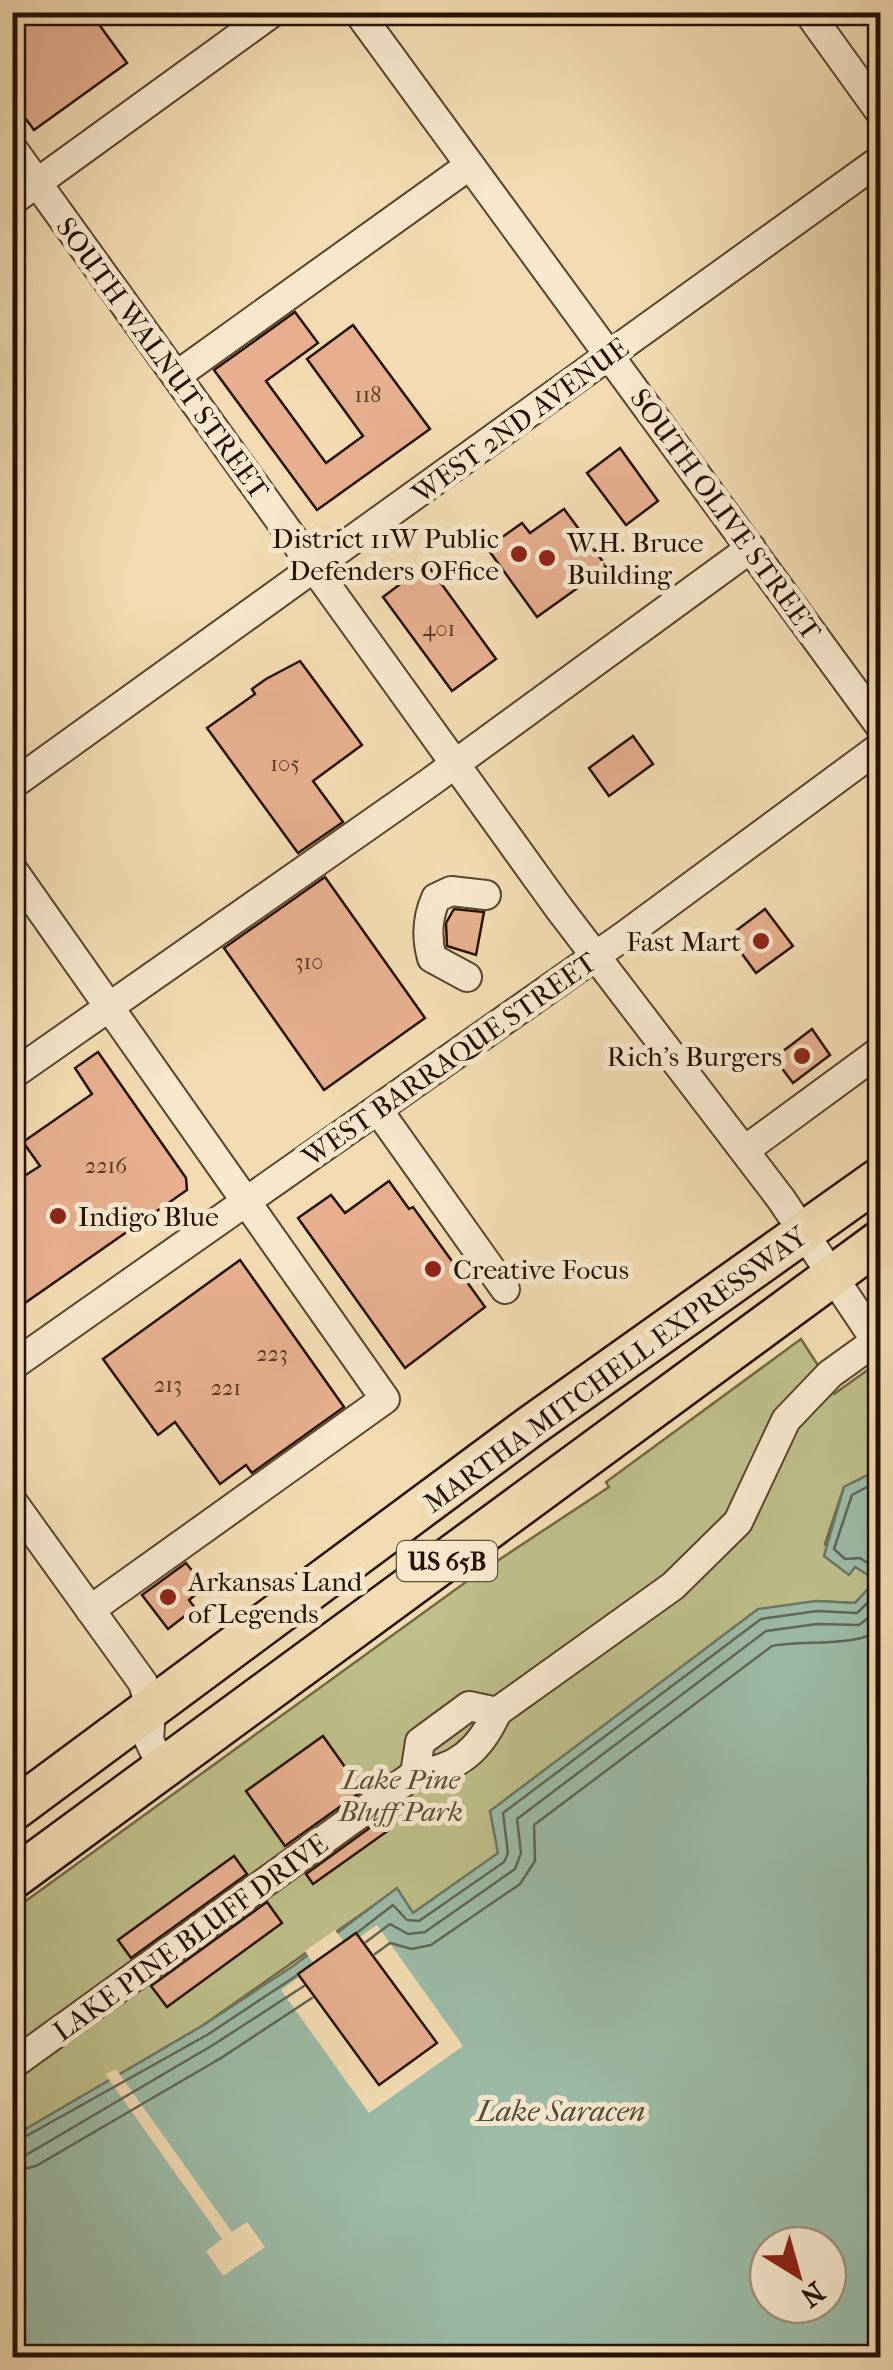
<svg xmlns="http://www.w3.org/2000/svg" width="893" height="2370" viewBox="0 0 893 2370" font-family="'IM FELL French Canon',serif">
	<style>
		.green { fill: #bebf8a; stroke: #726845; stroke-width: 2.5 }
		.water { fill: #9cbca9; stroke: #6c7865; stroke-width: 2.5; fill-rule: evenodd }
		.pier { fill: #f3dcb3 }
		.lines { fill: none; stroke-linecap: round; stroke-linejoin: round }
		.shore { stroke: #606654; stroke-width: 2.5 }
		.building { fill: #e7af8f; stroke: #251100; stroke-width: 2.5 }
		.minor-casing { stroke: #58442d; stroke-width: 32 }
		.highway-casing { stroke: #251100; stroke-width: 45 }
		.minor { stroke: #f7e8ce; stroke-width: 28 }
		.highway { stroke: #f3dcb3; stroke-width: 40 }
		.poi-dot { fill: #8f2418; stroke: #f7e8ce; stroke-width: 4 }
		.labels { text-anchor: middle; stroke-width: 10; stroke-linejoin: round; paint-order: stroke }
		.number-label { font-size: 22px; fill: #563824 }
		.shield { fill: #f7e8ce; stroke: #64523e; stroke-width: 2.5 }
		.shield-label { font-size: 25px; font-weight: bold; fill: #251100 }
		.street-label { font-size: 28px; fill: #251100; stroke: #f7e8ce }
		.poi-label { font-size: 28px; fill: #251100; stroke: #f7e8ce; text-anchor: start }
		.park-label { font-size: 28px; font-style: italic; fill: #5b4e30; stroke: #f7e8ce }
		.water-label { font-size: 30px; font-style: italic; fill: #4f4d3b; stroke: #f7e8ce }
	</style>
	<rect width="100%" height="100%" fill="#f3dcb3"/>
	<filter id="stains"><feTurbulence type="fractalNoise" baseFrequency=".002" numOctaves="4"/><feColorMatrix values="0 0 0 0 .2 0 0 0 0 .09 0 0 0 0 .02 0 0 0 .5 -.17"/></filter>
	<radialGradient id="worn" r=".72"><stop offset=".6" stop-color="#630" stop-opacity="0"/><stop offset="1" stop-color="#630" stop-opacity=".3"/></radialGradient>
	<path class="green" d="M801,1339L819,1367L814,1373L834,1394L880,1361V1469L844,1487L825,1544L849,1574L855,1566L877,1581L855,1603L816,1601L490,1811L499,1853L413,1913L397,1889L202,2026L13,2137L12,1911L470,1579L609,1487L606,1482Z"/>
	<path class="water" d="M880,1469V2357H13L12,2137L202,2026L293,1966L397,1888L413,1913L498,1853L490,1811L758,1609L816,1601L855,1603L876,1580L855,1567L849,1575L824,1556L844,1487ZM768,2245H828V2305H768Z"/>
	<path class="pier" d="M377,1925L463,2046L369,2113L281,1990L315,1966L305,1951L335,1930L347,1946Z
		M116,2069L232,2232L247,2222L265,2247L223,2276L206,2251L222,2239L105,2074Z"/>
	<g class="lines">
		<path class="shore" d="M880,1480L852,1495L834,1549L845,1559L860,1558L880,1571
			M358,1932L393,1905L407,1920L419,1921L504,1862L508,1853L503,1813L761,1619L817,1611L857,1613L880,1591
			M366,1942L390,1924L408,1934L425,1932L515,1869L521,1853L517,1819L766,1631L817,1624L859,1625L880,1609
			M375,1954L390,1943L412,1949L431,1945L520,1884L535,1861L534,1825L772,1646C803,1640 857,1647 880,1630
			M12,2144L207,2035L296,1976
			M12,2157L26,2155L213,2045L304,1986
			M12,2172L36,2166L221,2058L312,1998"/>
	</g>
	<path class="building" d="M12,12H90L127,63L34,130L12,100Z
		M295,312L318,343L266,381L326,463L363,436L307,359L353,325L430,429L317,510L214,370Z
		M620,448L658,501L626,525L587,473Z
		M564,509L607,567L537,617L487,548L522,523L530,533Z
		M427,564L496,659L452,691L383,597Z
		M300,661L362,745L313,781L343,822L298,853L207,728L255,694L252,689L266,679Z
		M633,736L653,764L609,796L589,768Z
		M325,877L425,1018L324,1090L224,948Z
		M454,909L484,912L476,955L447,946L446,923Z
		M765,909L793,946L756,973L729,936Z
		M812,1029L830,1055L793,1083L774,1058Z
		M98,1052L186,1178L187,1190L12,1312V1184L40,1166L23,1142L92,1094L75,1068Z
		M389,1181L409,1209L413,1207L485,1307L405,1368L298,1218L331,1195L345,1213Z
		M240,1260L344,1407L252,1473L246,1465L220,1484L175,1422L158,1435L103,1359Z
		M186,1563L205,1587L189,1600L195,1608L168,1629L142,1595Z
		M323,1736L362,1791L285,1846L246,1791Z
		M382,1819L389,1830L313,1884L306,1874Z
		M234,1856L247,1874L131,1958L118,1940Z
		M267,1902L282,1923L167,2007L151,1986Z
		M356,1933L437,2043L379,2085L298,1974Z"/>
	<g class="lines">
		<g class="minor-casing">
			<path id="minor" d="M358,12L880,726
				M808,12L880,112
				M12,148L558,907L781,1199L876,1341
				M12,201L273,12
				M176,376L470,165
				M12,785L880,160
				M12,869L385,1399L90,1610
				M467,977L432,958C426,937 427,918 436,898L451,891L486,895
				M12,1075L429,783L751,548
				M378,1110L505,1289
				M745,1150L880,1051
				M12,1366L624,936L880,747
				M12,1501L143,1683L151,1711L149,1740L163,1769
				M415,1774L420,1742L469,1706L497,1712
				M12,2065L415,1774C457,1770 480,1750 497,1712L673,1586L738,1522L786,1420L830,1374L880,1338"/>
		</g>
		<g class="highway-casing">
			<path id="highway" d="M12,1811L531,1426L880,1178
				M12,1879L880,1241"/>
		</g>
		<use href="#minor" class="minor"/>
		<use href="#highway" class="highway"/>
	</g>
	<g class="poi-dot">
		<circle cx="519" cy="554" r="10"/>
		<circle cx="547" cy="558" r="10"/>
		<circle cx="761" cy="941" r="10"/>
		<circle cx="802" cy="1056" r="10"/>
		<circle cx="58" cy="1216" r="10"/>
		<circle cx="433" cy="1269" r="10"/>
		<circle cx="168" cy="1597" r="10"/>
	</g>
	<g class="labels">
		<g class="number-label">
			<text x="368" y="402">118</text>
			<text x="439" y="636">401</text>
			<text x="285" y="771">105</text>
			<text x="309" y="969">310</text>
			<text x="106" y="1173">2216</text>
			<text x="272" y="1361">223</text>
			<text x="168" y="1392">213</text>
			<text x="226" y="1395">221</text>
		</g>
		<rect class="shield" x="397" y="1541" width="100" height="40" rx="8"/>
		<g class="shield-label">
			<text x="447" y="1570">US 65B</text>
		</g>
		<g class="street-label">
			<text transform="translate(163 358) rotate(54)" y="10">SOUTH WALNUT STREET</text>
			<text transform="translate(520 420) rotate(-36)" y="10">WEST 2ND AVENUE</text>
			<text transform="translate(726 514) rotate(54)" y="10">SOUTH OLIVE STREET</text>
			<text transform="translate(449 1059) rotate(-35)" y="10">WEST BARRAQUE STREET</text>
			<text transform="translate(615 1369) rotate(-36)" y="10">MARTHA MITCHELL EXPRESSWAY</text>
			<text transform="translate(190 1937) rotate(-36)" y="10">LAKE PINE BLUFF DRIVE</text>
		</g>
		<g class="poi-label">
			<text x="499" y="548" text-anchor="end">District 11W Public<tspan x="499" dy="32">Defenders OFfice</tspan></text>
			<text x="567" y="552">W.H. Bruce<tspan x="567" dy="32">Building</tspan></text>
			<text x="741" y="951" text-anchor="end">Fast Mart</text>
			<text x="782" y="1066" text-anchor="end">Rich's Burgers</text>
			<text x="78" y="1226">Indigo Blue</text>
			<text x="453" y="1279">Creative Focus</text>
			<text x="188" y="1591">Arkansas Land<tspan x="188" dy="32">of Legends</tspan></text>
		</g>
		<g class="park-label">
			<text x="401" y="1789">Lake Pine<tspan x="401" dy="32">Bluff Park</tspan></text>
		</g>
		<g class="water-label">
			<text x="561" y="2121">Lake Saracen</text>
		</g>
	</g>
	<rect width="893" height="2370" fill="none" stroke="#f3dcb3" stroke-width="50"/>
	<rect x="15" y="15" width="863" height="2340" fill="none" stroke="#251100" stroke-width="5"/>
	<rect x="25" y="25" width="843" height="2320" fill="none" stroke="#251100" stroke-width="2.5"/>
	<g transform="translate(798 2275) rotate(143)"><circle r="48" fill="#f7e8ce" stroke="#a3927c" stroke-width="2.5"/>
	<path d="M0-8L18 38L0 25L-18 38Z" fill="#8f2418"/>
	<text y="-15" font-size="28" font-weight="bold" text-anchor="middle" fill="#251100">N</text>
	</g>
	<rect width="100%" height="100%" filter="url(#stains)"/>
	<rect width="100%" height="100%" fill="url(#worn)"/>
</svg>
